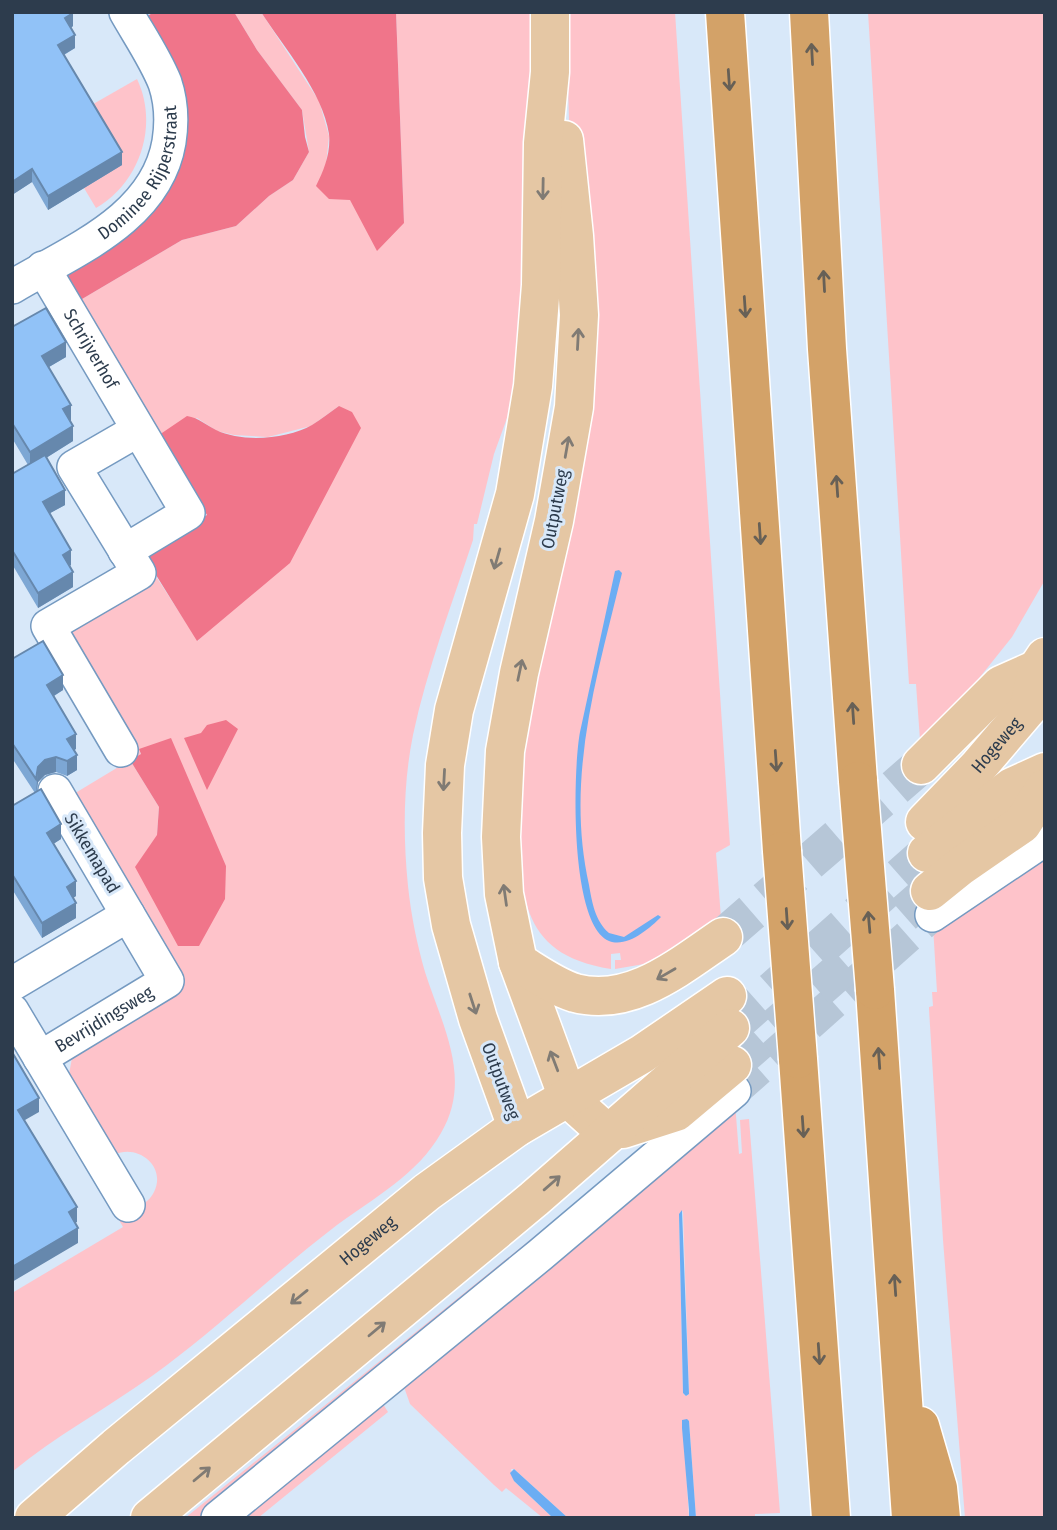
<svg xmlns="http://www.w3.org/2000/svg" width="1057" height="1530" viewBox="0 0 1057 1530" font-family="'Fira Sans Condensed',sans-serif">
	<style>
		.green { fill: #fec3ca; fill-rule: evenodd }
		.forest { fill: #f0758a }
		.water { fill: #6badf3 }
		.lines { fill: none; stroke-linecap: round; stroke-linejoin: round }
		.minor-tunnel { stroke: #b6c6d7; stroke-width: 33; stroke-dasharray: 33 17; stroke-linecap: butt }
		.major-tunnel { stroke: #b6c6d7; stroke-width: 38; stroke-dasharray: 38 19; stroke-linecap: butt }
		.minor-casing { stroke: #759ac1; stroke-width: 36 }
		.major-casing { stroke: #fff; stroke-width: 41 }
		.highway-casing { stroke: #fff; stroke-width: 41 }
		.minor { stroke: #fff; stroke-width: 33 }
		.major { stroke: #e5c7a4; stroke-width: 38 }
		.highway { stroke: #d3a268; stroke-width: 38 }
		.highway-bridge-casing { stroke: #fff; stroke-width: 41; stroke-linecap: butt }
		.highway-bridge { stroke: #d3a268; stroke-width: 38 }
		.wall { fill: #7da7d4 }
		.shaded-wall { fill: #6688ad }
		.building { fill: #91c2f7; stroke: #6688ad; stroke-width: 2 }
		.oneway { stroke: #676056 }
		.oneway2 { stroke: #807b74 }
		.labels { text-anchor: middle; stroke-width: 6; stroke-linejoin: round; paint-order: stroke }
		.street-label { font-size: 18px; fill: #2d3c4d; stroke: #d8e8f9 }
	</style>
	<rect width="100%" height="100%" fill="#d8e8f9"/>
	<path class="green" d="M234,12H261L319,101L329,136L326,165L350,200L404,223L396,12H533L534,119L515,396L494,454L477,524H474L473,540C452,604 427,669 413,735C403,784 403,837 408,886C411,915 417,944 425,972C442,1025 473,1079 441,1133C418,1174 374,1198 337,1225C274,1273 216,1330 152,1376C106,1409 55,1436 12,1472V1293L123,1227L118,1218C130,1211 148,1205 154,1192C167,1166 137,1143 114,1155L69,1074L72,1058L181,987L72,795L130,760L159,807L157,835L226,866L139,750L141,754L136,757L65,633L157,578L198,641L339,406L311,426L268,437L234,435L217,431L197,418L159,435L77,302L182,240L236,226L269,196L293,180L309,152L302,110L257,50Z
		M566,12H675L730,845L716,853L721,918L650,963L615,969V960H621L620,953L611,954V969C515,954 522,889 517,812L582,231L569,120Z
		M868,12H1045V580L1012,637L972,687L920,740L916,684H909Z
		M137,79C159,125 140,183 96,208L84,188L88,107Z
		M1045,859V1518H965L943,1240L929,1009V1007L933,1006L932,992H937L933,926Z
		M700,1103L204,1518H185Z
		M735,1103L739,1154L742,1153L740,1120L749,1119L780,1513L755,1514V1518H696L689,1421L683,1420L689,1518H568L514,1469H511L514,1481L553,1518H543L506,1488L502,1492L494,1485L410,1404L404,1387ZM683,1211L689,1394L686,1396L683,1393L679,1214Z
		M383,1404L388,1412L258,1518H234Z"/>
	<path class="forest" d="M154,12H234L257,50L302,110L305,137L309,152L293,180L269,196L236,226L182,240L77,302L60,275L162,198L146,17Z
		M261,12H396L404,223L377,251L350,200L329,199L316,186C324,170 331,153 329,134C323,92 284,48 261,12Z
		M339,406L352,412L361,428L290,563L197,641L143,554L207,515L159,435L187,416C199,418 206,425 216,430C243,443 287,439 312,425C322,419 330,412 339,406Z
		M226,720L238,729L207,790L184,738L201,733L207,725Z
		M171,738L226,866L225,899L199,946H178L135,867L157,835L159,807L130,760L141,754L139,749Z"/>
	<path class="water" d="M619,570L622,573C597,677 565,777 589,885C592,902 595,921 609,933L624,937L658,915L661,917C649,929 627,948 609,941C569,924 573,769 580,732L615,571Z
		M682,1210L689,1394L686,1396L683,1393L679,1214Z
		M687,1419L689,1421L696,1518H689V1510L682,1428V1420Z
		M514,1469L568,1518H553L514,1481L510,1473Z"/>
	<g class="lines">
		<path class="minor-tunnel" d="M734,1091L932,915"/>
		<path class="major-tunnel" d="M723,937L921,765
			M730,1028L927,853
			M732,1065L930,891"/>
		<g class="minor-casing">
			<g id="minor">
				<path id="s1" d="M43,268L188,513L125,551"/>
				<path id="s2" d="M12,287C72,251 156,219 169,142C172,123 171,101 165,83C155,58 139,35 126,12"/>
				<path d="M121,750L48,626L139,573L74,467L138,430"/>
				<path d="M932,915L1045,839"/>
				<path d="M12,984L128,915"/>
				<path d="M12,1011L128,1205"/>
				<path id="s3" d="M40,1058L167,981L55,791"/>
				<path d="M218,1518L540,1255L734,1091"/>
			</g>
		</g>
		<g class="major-casing">
			<g id="major">
				<path d="M564,140L574,236L579,315L574,407L554,521L519,673L505,751L501,837L504,894L518,962L568,1098L608,1134"/>
				<path d="M921,765L1001,685L1037,669"/>
				<path id="s4" d="M925,822L977,768L1029,707L1037,669L1045,657"/>
				<path d="M927,853L1012,787L1045,772"/>
				<path d="M930,891L961,866L1022,824L1045,788"/>
				<path d="M518,962C536,973 555,987 575,993C631,1008 680,966 723,937"/>
				<path d="M517,1127L478,1019L451,925L443,878L442,833L445,765L454,710L515,494L533,386L541,285L543,143L550,72V12"/>
				<path d="M623,1129L676,1112L732,1065"/>
				<path id="s5" d="M34,1518L116,1447L427,1192L517,1127L642,1054L727,996"/>
				<path d="M150,1518L534,1199L730,1028"/>
			</g>
		</g>
		<g class="highway-casing">
			<path id="highway" d="M725,12L782,851
				M809,12L827,349L858,781
				M875,990L911,1518
				M798,1059L831,1518
				M920,1426L938,1488L941,1518"/>
		</g>
		<use href="#minor" class="minor"/>
		<use href="#major" class="major"/>
		<use href="#highway" class="highway"/>
		<g class="highway-bridge-casing">
			<path id="highway-bridge" d="M858,781L875,990
				M782,851L798,1059"/>
		</g>
		<use href="#highway-bridge" class="highway-bridge"/>
	</g>
	<path class="wall" d="M12,12L73,26L71,28L75,48L64,55L122,165L48,210L32,182L12,195Z
		M12,327L66,357L49,367L71,420L70,421L73,441L46,458L65,505L50,513L71,565L69,566L73,587L38,608L12,564V474L28,465L12,438Z
		M12,659L63,690L54,696L76,749L74,750L77,770L67,776L56,772L45,775L38,782L37,792L61,839L53,844L76,896L73,898L76,918L42,938L12,889V806L35,793L12,758Z"/>
	<path class="shaded-wall" d="M73,13V26L65,32V18Z
		M75,35V48L58,58V45Z
		M122,152V165L48,210V196Z
		M32,169V182L12,195V182Z
		M66,342V357L42,371V356Z
		M71,405V420L63,425V409Z
		M73,426V441L30,468V452Z
		M65,490V505L43,517V502Z
		M71,550V565L63,570V555Z
		M73,572V587L38,608V593Z
		M63,675V690L47,700V685Z
		M76,734V749L67,754V739Z
		M77,755V770L67,776V761Z
		M56,757V772L45,775L38,782L36,794L38,767L45,760Z
		M61,824V839L47,848V833Z
		M76,881V896L67,902V887Z
		M76,903V918L42,938V923Z
		M39,1098V1112L18,1124V1110Z
		M77,1207V1222L69,1226V1212Z
		M78,1228V1243L12,1282V1267Z"/>
	<path class="building" d="M12,12H73V13L65,18L75,35L58,45L122,152L48,196L32,169L12,182Z
		M46,308L66,342L42,356L71,405L63,409L73,426L30,452L12,423V327Z
		M45,455L65,490L43,502L71,550L63,555L73,572L38,593L12,550V474Z
		M43,641L63,675L47,685L76,734L67,739L77,755L67,761L56,757L45,760L38,767L36,779L12,743V659Z
		M41,789L61,824L47,833L76,881L67,887L76,903L42,923L12,874V806Z
		M12,1052L39,1098L18,1110L77,1207L69,1212L78,1228L12,1267Z"/>
	<defs><path id="oneway-shaft" d="M-6 0H5M1.5-3L5.5 0L1.5 3" fill="none" stroke-width="1.6" stroke-linecap="round" stroke-linejoin="round" transform="scale(1.75)"/></defs>
	<g class="oneway">
		<use href="#oneway-shaft" transform="translate(812 54) rotate(-93)"/>
		<use href="#oneway-shaft" transform="translate(729 80) rotate(86)"/>
		<use href="#oneway-shaft" transform="translate(824 281) rotate(-93)"/>
		<use href="#oneway-shaft" transform="translate(745 307) rotate(86)"/>
		<use href="#oneway-shaft" transform="translate(837 486) rotate(-94)"/>
		<use href="#oneway-shaft" transform="translate(760 534) rotate(86)"/>
		<use href="#oneway-shaft" transform="translate(853 713) rotate(-94)"/>
		<use href="#oneway-shaft" transform="translate(776 761) rotate(86)"/>
		<use href="#oneway-shaft" transform="translate(787 919) rotate(86)"/>
		<use href="#oneway-shaft" transform="translate(869 922) rotate(-95)"/>
		<use href="#oneway-shaft" transform="translate(879 1058) rotate(-94)"/>
		<use href="#oneway-shaft" transform="translate(803 1127) rotate(86)"/>
		<use href="#oneway-shaft" transform="translate(895 1285) rotate(-94)"/>
		<use href="#oneway-shaft" transform="translate(819 1354) rotate(86)"/>
	</g>
	<g class="oneway2">
		<use href="#oneway-shaft" transform="translate(543 189) rotate(91)"/>
		<use href="#oneway-shaft" transform="translate(578 339) rotate(-87)"/>
		<use href="#oneway-shaft" transform="translate(567 447) rotate(-80)"/>
		<use href="#oneway-shaft" transform="translate(497 559) rotate(106)"/>
		<use href="#oneway-shaft" transform="translate(520 670) rotate(-78)"/>
		<use href="#oneway-shaft" transform="translate(444 780) rotate(93)"/>
		<use href="#oneway-shaft" transform="translate(505 895) rotate(-98)"/>
		<use href="#oneway-shaft" transform="translate(666 974) rotate(150)"/>
		<use href="#oneway-shaft" transform="translate(473 1004) rotate(72)"/>
		<use href="#oneway-shaft" transform="translate(554 1061) rotate(-111)"/>
		<use href="#oneway-shaft" transform="translate(552 1183) rotate(-41)"/>
		<use href="#oneway-shaft" transform="translate(299 1297) rotate(141)"/>
		<use href="#oneway-shaft" transform="translate(377 1329) rotate(-40)"/>
		<use href="#oneway-shaft" transform="translate(202 1474) rotate(-40)"/>
	</g>
	<g class="labels">
		<g class="street-label">
			<text dy="6" stroke="none"><textPath href="#s2" startOffset="180">Dominee Rijperstraat</textPath></text>
			<text dy="6" stroke="none"><textPath href="#s1" startOffset="94">Schrijverhof</textPath></text>
			<text transform="translate(555 509) rotate(-79)" y="6">Outputweg</text>
			<text dy="6" stroke="none"><textPath href="#s4" startOffset="105">Hogeweg</textPath></text>
			<text transform="translate(92 853) rotate(59)" y="6">Sikkemapad</text>
			<text dy="6" stroke="none"><textPath href="#s3" startOffset="75">Bevrijdingsweg</textPath></text>
			<text transform="translate(501 1081) rotate(70)" y="6">Outputweg</text>
			<text dy="6" stroke="none"><textPath href="#s5" startOffset="434">Hogeweg</textPath></text>
		</g>
	</g>
	<rect width="1057" height="1530" fill="none" stroke="#2d3c4d" stroke-width="28"/>
</svg>
